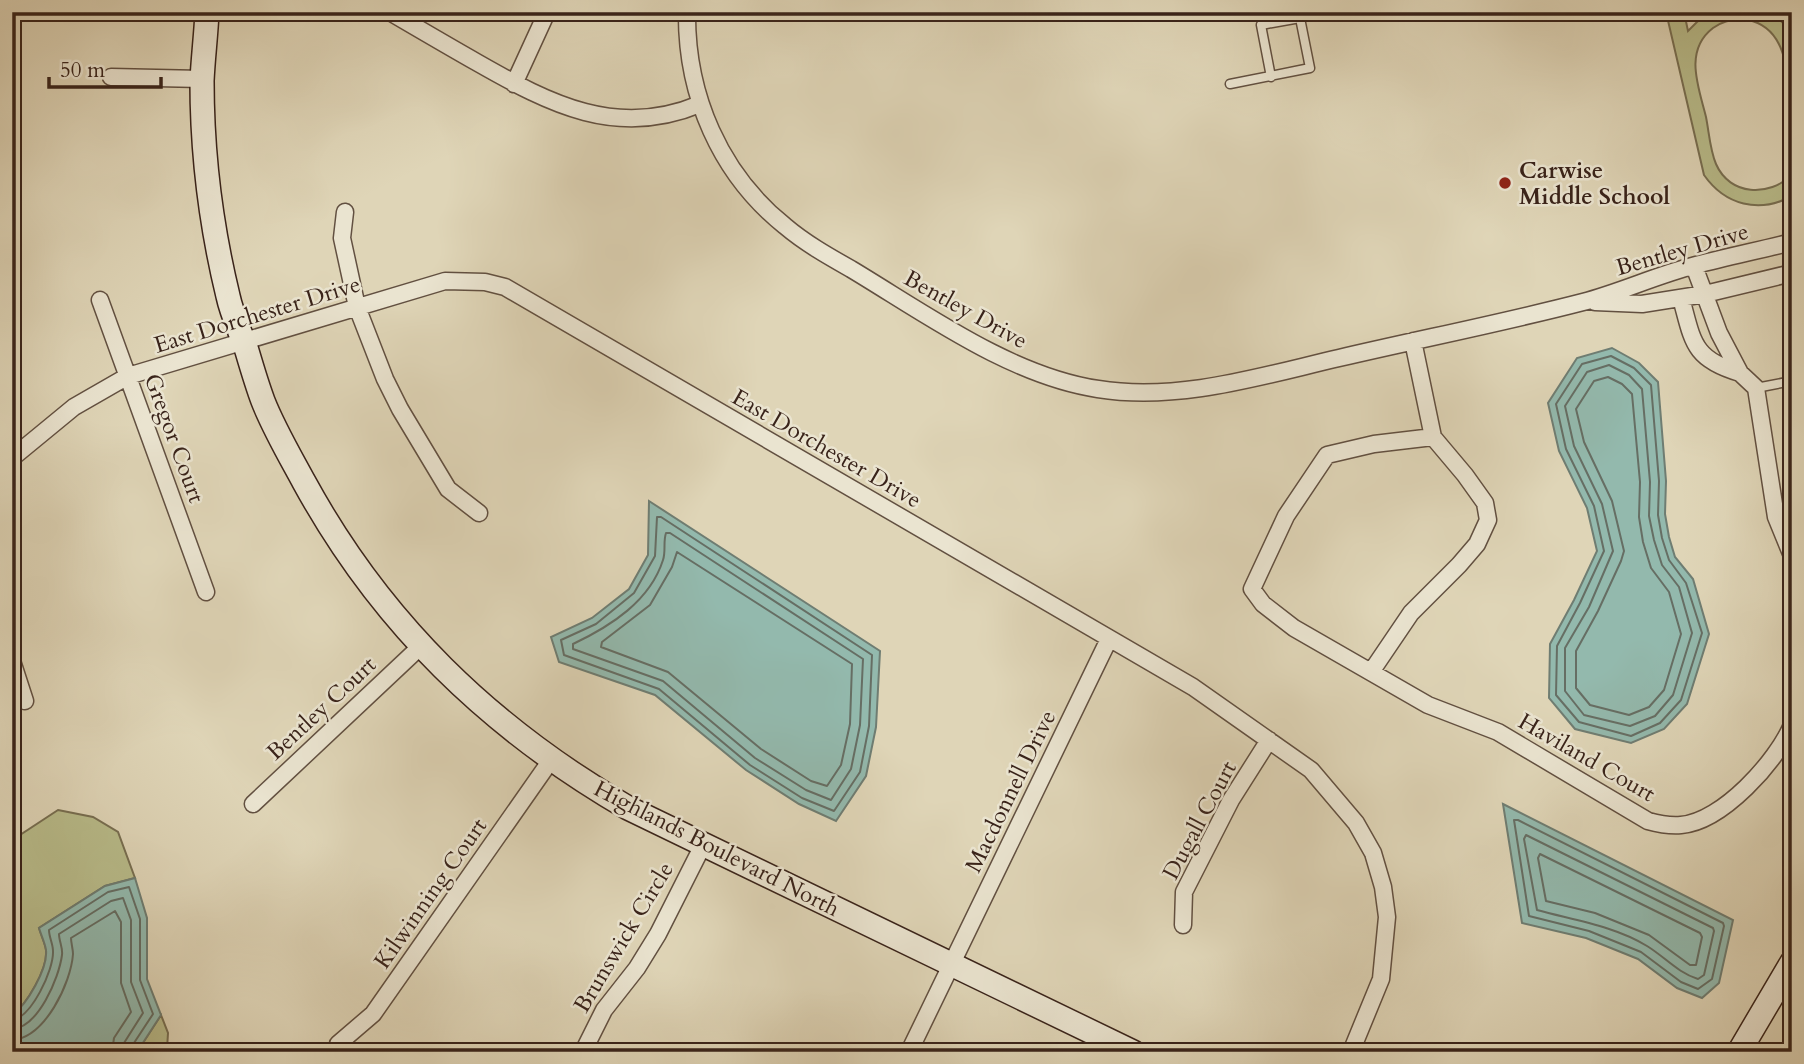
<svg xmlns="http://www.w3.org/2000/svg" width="1804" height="1064" viewBox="0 0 1804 1064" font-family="Cardo,serif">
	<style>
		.green { fill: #b8bb8a; stroke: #786f52; stroke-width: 2 }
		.water { fill: #93b9ad; stroke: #6f7d72; stroke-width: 2 }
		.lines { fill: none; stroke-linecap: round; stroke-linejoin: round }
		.shore { stroke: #666e64; stroke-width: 2 }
		.lane-casing { stroke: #625041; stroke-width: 11 }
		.street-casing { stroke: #625041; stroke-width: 19 }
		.secondary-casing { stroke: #39231a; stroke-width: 26 }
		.lane { stroke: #eae4d0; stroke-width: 8 }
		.street { stroke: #eae4d0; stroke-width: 16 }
		.secondary { stroke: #eae4d0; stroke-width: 23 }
		.poi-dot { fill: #8f2418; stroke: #eae4d0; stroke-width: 2.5 }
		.labels { text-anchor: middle; stroke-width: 5; stroke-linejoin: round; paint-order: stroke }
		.poi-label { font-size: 23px; font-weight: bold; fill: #39231a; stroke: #eae4d0; text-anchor: start }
		.street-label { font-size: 23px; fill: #39231a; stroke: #eae4d0 }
	</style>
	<rect width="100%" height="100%" fill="#dfd5b7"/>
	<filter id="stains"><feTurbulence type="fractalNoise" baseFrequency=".00286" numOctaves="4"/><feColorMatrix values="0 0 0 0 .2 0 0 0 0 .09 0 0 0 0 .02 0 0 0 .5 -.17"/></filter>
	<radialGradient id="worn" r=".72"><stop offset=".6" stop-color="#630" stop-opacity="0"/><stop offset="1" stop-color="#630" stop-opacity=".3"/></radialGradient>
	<path class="green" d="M1666,12H1684L1688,31L1707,12H1772L1792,32V93C1786,64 1783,27 1748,20C1736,18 1723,21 1713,28C1683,51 1699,88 1706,117C1709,132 1710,150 1716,164C1730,196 1769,197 1792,175V196C1759,214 1725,205 1704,175Z
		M58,810L93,817L118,832L135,878L105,886L39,928C41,935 45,943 46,950C48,968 27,1005 12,1015V844L17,837Z
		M161,1015L168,1033L167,1049L175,1052H137Z"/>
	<path class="water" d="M1612,348L1639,363L1658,382L1666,481L1665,514L1669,537L1675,557L1693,579L1709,634L1687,704L1664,729L1631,743L1575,729L1549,698L1550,644L1574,600L1597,551L1587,508L1559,451L1548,403L1577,358Z
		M649,501L880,651L876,727L866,776L836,821L799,804L746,770L655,695L559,662L551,637L592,618L629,589L648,555Z
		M1503,804L1733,920L1719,983L1702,998L1677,988L1638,959L1586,938L1522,923Z
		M135,878L147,918V979L161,1015L137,1052H12V1015C27,1005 48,968 46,950C45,943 41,935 39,928L105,886Z"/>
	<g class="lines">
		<path class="shore" d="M1611,356L1634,368L1651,385L1659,481L1658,515L1662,538L1669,560L1686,583L1702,633L1681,700L1660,723L1631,736L1579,722L1556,695L1557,646L1580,603L1604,551L1594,506L1566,449L1556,404L1582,364Z
			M1609,365L1629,375L1642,389L1650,482L1649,516L1654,540L1662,565L1679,587L1692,633L1673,695L1655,716L1630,726L1584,715L1565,691V648L1589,607L1613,551L1602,504L1574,446L1565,406L1587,372Z
			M1608,377L1622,384L1632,394L1640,482L1639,517L1643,542L1651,568L1669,592L1681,634L1664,690L1649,707L1629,715L1590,705L1576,688V651L1598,611L1621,561L1624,551L1612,501L1584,442L1576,409L1594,381Z
			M657,517H661L872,655L869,726L860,772L834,811L802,798L750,765L659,689L564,655L561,640L596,624L634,593L655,556Z
			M666,533H670L863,659L860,725L851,769L831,800L806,790L755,758L663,681L573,649V644C611,626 650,601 663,560C666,551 663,541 666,533Z
			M677,552L852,664L850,724L841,765L827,786L811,781L761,749L668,672L601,647L602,642L650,605L672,567Z
			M1514,820H1518L1723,923L1724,926L1712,979L1698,989L1681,982L1641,952L1589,931L1529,916Z
			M1526,835L1713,928L1714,931L1704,975L1698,979C1678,973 1665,957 1647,946C1615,926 1573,920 1537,910L1524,839Z
			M1540,854L1700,933L1702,937L1696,965H1690L1649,935L1595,913L1546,901L1538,858Z
			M12,1020C31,1018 54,970 53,951C53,944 49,937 49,930L108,892L129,887L140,919V980L153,1014L132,1046L131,1052
			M12,1029C38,1028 59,978 62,955C63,948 59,941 59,934L111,901L123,898L131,920V982L143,1013L124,1043L123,1052
			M12,1040C45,1038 71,983 73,954C73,949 71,943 71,938L115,911L121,922V983L131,1012L114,1038L112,1052"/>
		<g class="lane-casing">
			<path id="lane" d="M1230,84L1310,68L1300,18L1261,25L1271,77
				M1756,388L1792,381"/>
		</g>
		<g class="street-casing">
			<path id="street" d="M390,12C419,29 448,46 478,63C550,104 617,139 700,104
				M687,12C686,95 720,174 785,226C805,243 828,256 851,269C926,314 1011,376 1098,389C1179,402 1261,376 1339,358C1420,339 1502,323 1583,302C1621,292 1657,275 1696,265C1727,257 1760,250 1792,242
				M111,77L202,79
				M514,84L547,12
				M345,212L342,238L357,307L385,379L400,409L448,489L479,513
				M1681,298C1693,341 1692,359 1740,373L1719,333L1694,266
				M100,300L206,592
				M1595,302L1642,304L1705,294L1792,273
				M1740,373L1756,388L1776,517L1792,556
				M1433,437L1374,444L1327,455L1286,516L1252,589L1263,604L1294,628L1428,705L1498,732L1648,821C1659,824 1670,826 1681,825C1722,822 1777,761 1792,725
				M12,458L74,407L128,376L445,281L485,282L505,287L1193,687L1311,770L1356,823L1373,853L1383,887L1387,917L1381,979L1351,1052
				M12,661L25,701
				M1371,672L1411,613L1459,565L1477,544L1488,520L1485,503L1465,475L1433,437L1413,341
				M253,804L421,646
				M1183,925L1184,892L1231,800L1269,740
				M338,1044L373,1014L551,760
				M583,1052L604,1010L637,968L658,934L703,845
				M909,1052L1109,639"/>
		</g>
		<g class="secondary-casing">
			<path id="secondary" d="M207,12C206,35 203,58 202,81C202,153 211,226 228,296C232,315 241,333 247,351C252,368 257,385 263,401C274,429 290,456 304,482C381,623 490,728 628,808L1133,1052
				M1739,1052L1792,962"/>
		</g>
		<use href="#lane" class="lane"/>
		<use href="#street" class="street"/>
		<use href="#secondary" class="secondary"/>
	</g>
	<circle class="poi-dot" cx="1505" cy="183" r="7"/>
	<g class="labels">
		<g class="poi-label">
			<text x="1519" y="178">Carwise<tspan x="1519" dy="26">Middle School</tspan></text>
		</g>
		<g class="street-label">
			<text transform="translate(1682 249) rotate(-16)" y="8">Bentley Drive</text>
			<text transform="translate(966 309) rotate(29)" y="8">Bentley Drive</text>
			<text transform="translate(257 314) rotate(-17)" y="8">East Dorchester Drive</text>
			<text transform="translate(175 438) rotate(70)" y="8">Gregor Court</text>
			<text transform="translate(827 448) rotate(30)" y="8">East Dorchester Drive</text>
			<text transform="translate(321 708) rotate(-43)" y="8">Bentley Court</text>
			<text transform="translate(1587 757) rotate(30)" y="8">Haviland Court</text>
			<text transform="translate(1010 791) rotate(-64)" y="8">Macdonnell Drive</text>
			<text transform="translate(1199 820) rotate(-62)" y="8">Dugall Court</text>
			<text transform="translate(717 848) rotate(27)" y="8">Highlands Boulevard North</text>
			<text transform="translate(430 893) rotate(-55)" y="8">Kilwinning Court</text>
			<text transform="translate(623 937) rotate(-59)" y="8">Brunswick Circle</text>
		</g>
	</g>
	<rect width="1804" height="1064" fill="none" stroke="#dfd5b7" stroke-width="42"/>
	<rect x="14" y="14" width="1776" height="1036" fill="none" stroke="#39231a" stroke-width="3.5"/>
	<rect x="21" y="21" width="1762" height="1022" fill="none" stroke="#39231a" stroke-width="2"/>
	<path d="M49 77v10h112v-10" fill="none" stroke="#39231a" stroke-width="3.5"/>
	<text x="60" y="77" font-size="21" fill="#39231a" stroke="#eae4d0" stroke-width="5" paint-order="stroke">50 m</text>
	<rect width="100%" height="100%" filter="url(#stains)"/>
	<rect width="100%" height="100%" fill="url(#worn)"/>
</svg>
